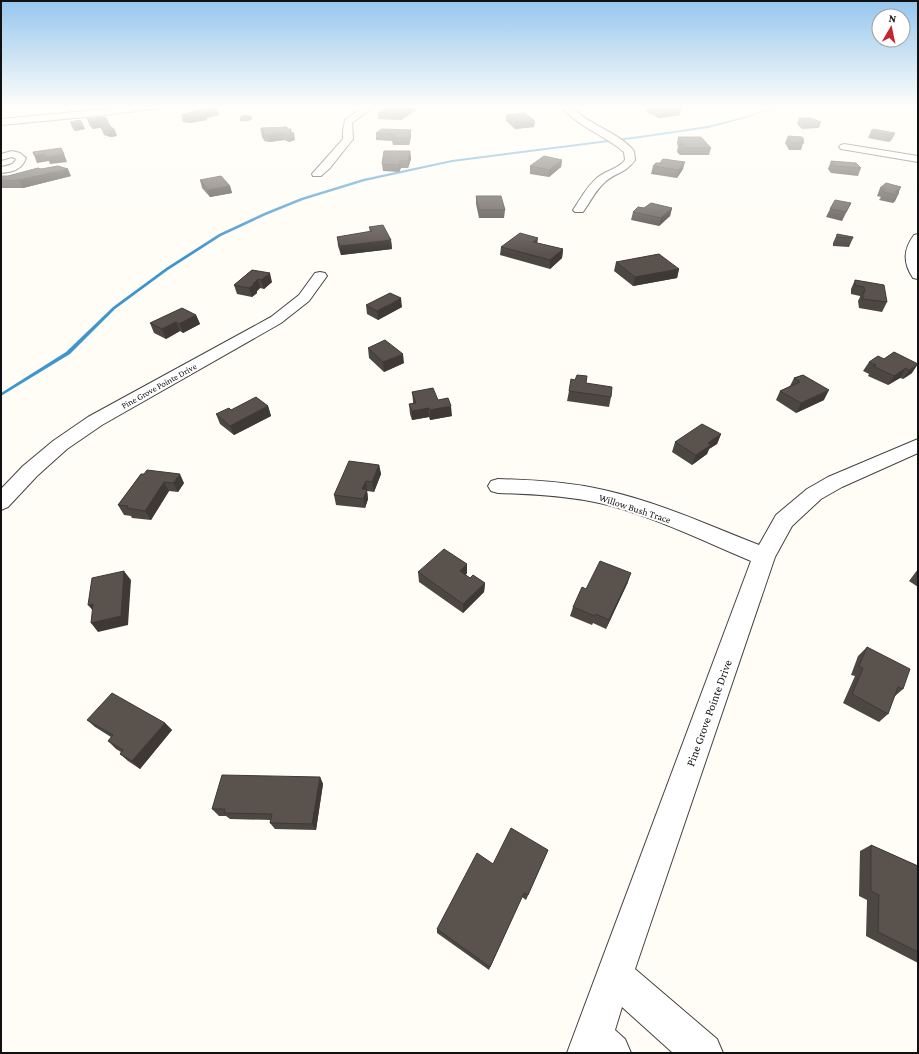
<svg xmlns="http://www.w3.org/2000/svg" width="919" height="1054" viewBox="0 0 919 1054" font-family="'Crimson Pro',serif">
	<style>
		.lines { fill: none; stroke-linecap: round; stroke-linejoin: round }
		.stream { fill: #3f96cf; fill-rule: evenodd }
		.minor-casing { stroke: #444; stroke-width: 2 }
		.minor { fill: #fff; fill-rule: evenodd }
		.wall { fill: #4d4742 }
		.shaded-wall { fill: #3f3936 }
		.building { fill: #5a524d; stroke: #3f3936 }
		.labels { text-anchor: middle; stroke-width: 4; stroke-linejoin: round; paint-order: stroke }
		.far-street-label { font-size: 9px; fill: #111; stroke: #fff }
		.street-label { font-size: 10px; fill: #111; stroke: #fff }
		.near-street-label { font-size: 12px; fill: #111; stroke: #fff }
	</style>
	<rect width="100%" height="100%" fill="#fffdf5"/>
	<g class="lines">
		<path class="stream" d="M777,106H782L761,112L746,118L708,128L640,138L452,162L365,181L303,200L266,215L221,236L168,270L115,309L70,354L1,396V393L66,352L113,307L166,268L219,234L264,213L301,198L363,179L452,160L640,136L708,126L744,117Z"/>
		<g class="minor-casing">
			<path id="minor" d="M137,106H164L160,108L96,116L1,125V119Z
				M365,106H375L352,123L353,139L330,168L321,176H313L312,174L343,139V131L345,120Z
				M561,106H570C588,125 619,132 634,151L635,160C625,174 616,172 605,182C595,191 591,201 583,212H575L573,210C581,198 587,186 598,177C607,170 618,169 625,160L624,152C604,135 578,127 561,106Z
				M844,144L918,156V162L841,149L839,147L841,145Z
				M12,151L20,153L26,158C22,170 12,172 1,173V167C7,166 14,165 16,159L12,157L1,160V154Z
				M918,234V279L913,278C903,263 903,250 914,235Z
				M320,272L325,273L327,276L309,301L281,323L102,425L67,449L37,476L8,507L1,510V489L23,466L53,441L88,417L271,317L299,295L315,273Z
				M918,439V453L842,487L821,499L792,526L775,557L635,969L717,1039L723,1053H673L622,1007L615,1030L625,1039L631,1053H567L751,561C703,541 655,517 604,504C569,496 533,494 498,493L491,491L488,486L491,481L498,479C534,480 569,482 604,490C658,502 708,525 759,545L776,515L807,489L828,477Z"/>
		</g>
		<use href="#minor" class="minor"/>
	</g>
	<path class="wall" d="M388,106H416V110L401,120L378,119V113Z
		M515,106H535L529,109Z
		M647,106H675L680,115L659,118L646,112Z
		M217,109L219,115L207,118V120L189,123L183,122L181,115Z
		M506,115L534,127L515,129L506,121Z
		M251,116L252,119L248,121H240V118Z
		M799,118L821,122L819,128L802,129L797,124Z
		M87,119L108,121L111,127L117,136L110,137L104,135L101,128L105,127L93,129L90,126Z
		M70,122L82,123L85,129L75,131L73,129Z
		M287,129L292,132L295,140L289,142L284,140L269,142L264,141L263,138H262L261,131Z
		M382,129L411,136L409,145H393L392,141L376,140V133Z
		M871,131L895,133L892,139L889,142L868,138Z
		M788,136L804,140L801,150H789L785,143Z
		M678,137L711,148L709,155H680L677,152L678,146L677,144Z
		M410,151L411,159L408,168H401L399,172L383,171L382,164Z
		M562,160L561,167L549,177L530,174V166Z
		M831,161L861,168L858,176L831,173L828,169Z
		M660,163L683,169L677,178L651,174L653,166Z
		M41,169L71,176L23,188H1V176H8Z
		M200,180L230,186L232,193L210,197L202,188Z
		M880,188L898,193L895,201L893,203L879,200L881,197L877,196Z
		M476,196L505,210L504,218H479L476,204Z
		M851,203L842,221L826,217L830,209Z
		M644,208H672L670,216L659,226L631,220L633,212Z
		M369,227L391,240L392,249L341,255L338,246L337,237L370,232Z
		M837,234L853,238L849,247L833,246V243Z
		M538,243L563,249L562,258L550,269L500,255L501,247Z
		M616,262L679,269L677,278L633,286L614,271Z
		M252,270L272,282L264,289L260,288L257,291V293L252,297L237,294L234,285Z
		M855,280L887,302L882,312L859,308L858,301L860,297V296L851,294V289Z
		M366,305L402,307L378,320L367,314Z
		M196,315L200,324L183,333L180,331L166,339L154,333L150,323Z
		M368,348L404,363L384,372L369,358Z
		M894,352L912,373L903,379L900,378L888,385L868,376L869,374L863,371L869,362L884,359Z
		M803,375L824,400L796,413L776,400L780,391L790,386L794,378Z
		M575,380L586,383L611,397L609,407L567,401L569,391Z
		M412,392L438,400L452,416L430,420L429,417L412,420L410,414L409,404H413V401Z
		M268,406L271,416L234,435L220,424L216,414L231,410Z
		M721,434L717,444L709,449L707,454L692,465L672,452L675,442Z
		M379,465L381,474L374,492L367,491L368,499L365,508L336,505L334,495Z
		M141,474L184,483L178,492L169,491L151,520L132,518L131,516L124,515L118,505Z
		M467,564V573L466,575L470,578L485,583L484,592L463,613L419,582L418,572Z
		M918,569V587L909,581Z
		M628,582L606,629L593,623L592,625L570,616L573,607L586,589Z
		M867,647L903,689L894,697L888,714L879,722L843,703L855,676L851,675L858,656Z
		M87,720L165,723L172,730L140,769L128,761L120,754L121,752L116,749L108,741L111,737L95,727Z
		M320,777L323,784L316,830L275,829L270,823L271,820L230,819L226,816H219L212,809Z
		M871,845L918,866V963L866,936L867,900L859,896L860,851Z
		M548,850L526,900L522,897L489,970L437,933V929L493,864Z"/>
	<path class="shaded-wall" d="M412,106H416V110L401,120V114Z
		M529,106H535L529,109Z
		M217,109L219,115L207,118V120L189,123L188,117Z
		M681,109L680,115L659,118L661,112Z
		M251,116L252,119L248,121V118Z
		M100,121L103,127L93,129L90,122Z
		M535,121L534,127L515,129V122Z
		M82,123L85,129L75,131L72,124Z
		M291,129L292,133H294L295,140L289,142L287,135L290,132Z
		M115,130L117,136L110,137L107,131Z
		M411,130V136L409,145V138Z
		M282,133L284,140L269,142L267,135Z
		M895,133L892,139L889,142L893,135Z
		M410,151L411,159L408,168V161Z
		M45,154H64L67,162L50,164L49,161L37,163L34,155Z
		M562,160L561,167L549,177V170Z
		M400,161L401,168L399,172V165Z
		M685,162L683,169L677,178L678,170Z
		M68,169L71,176L23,188L19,180Z
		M230,186L232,193L210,197L208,190Z
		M901,187L898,194L895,192Z
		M899,193L895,201L893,203L897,195Z
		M672,208L670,216L659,226L661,218Z
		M538,238L537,246L533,242Z
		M391,240L392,249L341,255L340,246Z
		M563,249L562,258L550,269V260Z
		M679,269L677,278L633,286L635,277Z
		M270,273L272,282L264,289L261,280Z
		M258,279L260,288L257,291V293L252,297L249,288Z
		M401,298L402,307L378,320L377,311Z
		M196,315L200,324L183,333L179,324Z
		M176,322L180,331L166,339L162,329Z
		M403,354L404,363L384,372L383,362Z
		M918,364L912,373L903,379L909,370Z
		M906,368L900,378L888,385L894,376Z
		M829,390L824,400L796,413L801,403Z
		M268,406L271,416L234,435L230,426Z
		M451,406L452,416L430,420V410Z
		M429,408V417L412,420V411Z
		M721,434L717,444L709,449L707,454L692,465L696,455L708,443Z
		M379,465L381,474L374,492L372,482Z
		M180,474L184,483L178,492L173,483Z
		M366,481L368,499L365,508L362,489Z
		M164,482L169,491L151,520L145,511Z
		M467,564V573L460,580V571Z
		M124,571L131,580L128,625L98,632L91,623Z
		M631,573L628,582L606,629L609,620Z
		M485,583L484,592L463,613V604Z
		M93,604L96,614L88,605Z
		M165,723L172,730L140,769L132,761Z
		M320,777L323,784L316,830L312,824Z"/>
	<path class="building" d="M388,106H412L401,114L378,113Z
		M648,106H675L681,109L661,112Z
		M210,107L217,109L203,113H206L188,117L181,115Z
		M525,113L535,121L515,122L506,115Z
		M243,115L251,116L248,118H240Z
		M105,117L108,121H100L90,122L87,119Z
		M799,118H810L821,122H804Z
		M80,120L82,123L72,124L70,122Z
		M110,126L115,130L107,131L101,128Z
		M287,127V129H291L290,132L294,133L287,135L282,133L267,135L263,134L264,131H261V128Z
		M382,129L411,130L409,138H392L395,134L376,133Z
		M873,129L895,133L893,135L871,131Z
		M788,136L802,137L804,140H802L804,143H792Z
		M678,137H701L711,148H681L679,145H684Z
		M61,148L64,154L47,157L45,154L34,155L33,152Z
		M384,151H410L408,161H400L399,165L382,164Z
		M544,156L562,160L549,170L530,166Z
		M663,159L685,162L678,170L653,166L656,163H660Z
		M831,161L856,163L861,168L834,166Z
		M58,166L68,169L19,180L1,181V176H8L38,168L41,169Z
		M221,176L230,186L208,190L200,180Z
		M886,183L901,187L895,192L899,193L897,195L883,192L886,189L880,188Z
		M476,196H501L505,210H479Z
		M835,200L851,203L846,212L830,209Z
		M651,203L672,208L661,218L633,212L638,207L644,208Z
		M383,225L391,240L340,246L337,237L372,231L369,227Z
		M520,233L538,238L533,242L563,249L550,260L501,247Z
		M837,234L853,237V238L837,237Z
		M659,254L679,269L635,277L616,262Z
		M252,270L270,273L261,280L258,279L253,284H255L249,288L234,285Z
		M855,280L884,285L887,302L863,299V292H865L864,287L855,285Z
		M390,293L401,298L377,311L366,305Z
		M182,308L196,315L179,324L176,322L162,329L150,323Z
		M385,340L403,354L383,362L368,348Z
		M894,352L918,364L909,370L906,368L894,376L873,366L876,365L869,362L878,356L884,359Z
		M577,375L587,376L586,383L612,387L611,397L569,391L571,379L575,380Z
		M803,375L829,390L801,403L780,391L800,382L794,378Z
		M433,388L438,400L448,398L451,406L430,410L429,408L412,411L409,404L416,403L412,392Z
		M256,397L268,406L230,426L216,414L229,408L231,410Z
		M702,424L721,434L708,443L711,445L696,455L675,442Z
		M349,461L379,465L372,482L366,481L362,489L367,490L363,499L334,495Z
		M147,470L180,474L173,483L164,482L145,511L127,508L128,506L118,505L141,474H144Z
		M444,549L467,564L460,571L470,578L473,575L485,583L463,604L418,572Z
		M600,561L631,573L609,620L596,614L595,616L573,607L582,587L586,589Z
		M124,571L121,616L91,623L93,604L88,605L92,578Z
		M867,647L910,669L903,689L898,687L888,714L852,694L863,668L859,666Z
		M112,693L165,723L132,761L120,754L123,750L108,741L113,735L87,720Z
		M222,775L320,777L312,824L270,823L272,814L224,813L225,809H212Z
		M511,828L548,850L528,895L524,893L490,967L437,929L477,853L493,864Z
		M871,845L918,866V952L878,932L879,895L871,891Z"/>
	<linearGradient id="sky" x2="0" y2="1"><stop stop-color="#95c6ee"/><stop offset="0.42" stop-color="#fffefa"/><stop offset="1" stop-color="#fffefa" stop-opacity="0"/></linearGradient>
	<rect width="919" height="254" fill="url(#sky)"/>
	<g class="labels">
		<g class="far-street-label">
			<text transform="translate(159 386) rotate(-29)" y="3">Pine Grove Pointe Drive</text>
		</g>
		<g class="street-label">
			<text transform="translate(635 508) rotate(18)" y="4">Willow Bush Trace</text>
		</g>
		<g class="near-street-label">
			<text transform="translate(709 713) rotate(-70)" y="4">Pine Grove Pointe Drive</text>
		</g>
	</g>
	<rect width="919" height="1054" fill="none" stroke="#111111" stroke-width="4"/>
	<g transform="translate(891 28) rotate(9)"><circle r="19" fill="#ffffff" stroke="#a0a0a0"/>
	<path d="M0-3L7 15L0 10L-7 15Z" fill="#c4262e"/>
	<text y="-6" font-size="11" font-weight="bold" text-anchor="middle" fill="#111111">N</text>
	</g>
</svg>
